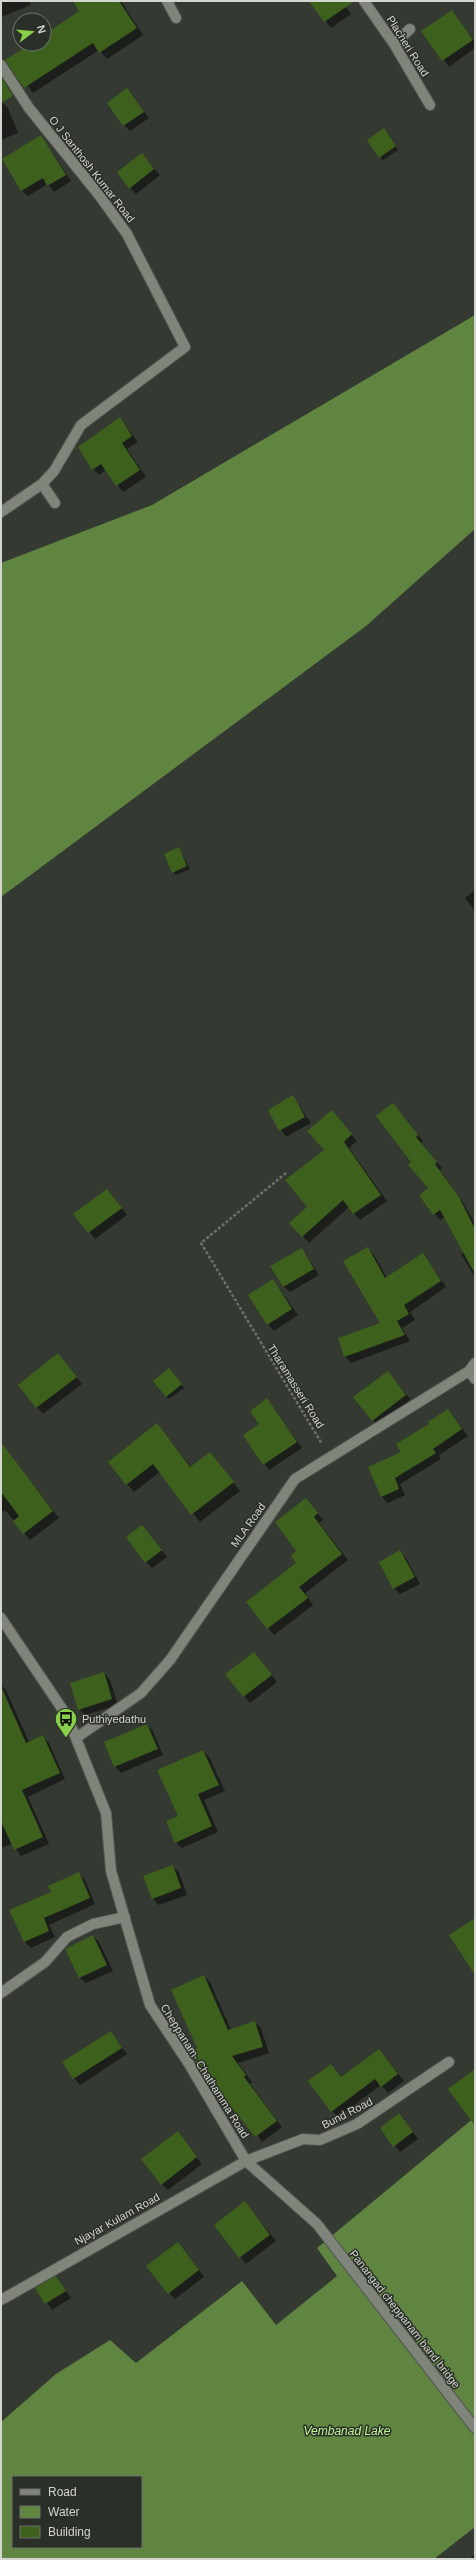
<svg xmlns="http://www.w3.org/2000/svg" width="476" height="2560" viewBox="0 0 476 2560" font-family="Helvetica,sans-serif">
	<style>
		.water { fill: #5f8541; fill-rule: evenodd }
		.shadow { fill: #0007 }
		.building { fill: #3d611c }
		.lines { fill: none; stroke-linecap: round; stroke-linejoin: round }
		.minor-casing { stroke: #535650; stroke-width: 12 }
		.path { stroke: #6d716a; stroke-width: 2.5; stroke-dasharray: 3 2; stroke-linecap: butt }
		.minor { stroke: #80857c; stroke-width: 10 }
		.labels { text-anchor: middle; stroke-width: 3; stroke-linejoin: round; paint-order: stroke }
		.street-label { font-size: 11px; fill: #d2d5d0; stroke: #2a2f27 }
		.poi-label { font-size: 11px; fill: #d2d5d0; stroke: #2a2f27; text-anchor: start }
		.water-label { font-size: 12px; font-style: italic; fill: #bff696; stroke: #2a2f27 }
	</style>
	<rect width="100%" height="100%" fill="#343931"/>
	<path class="water" d="M475,315V529L366,626L1,897V563L152,505Z
		M475,2117V2527L434,2559H1V2422L56,2374L110,2340L136,2363L242,2281L276,2325L337,2276L317,2248ZM13,2477H141V2547H13Z"/>
	<path class="shadow" d="M1,1H29L31,5L1,17Z
		M74,1H121L143,35L107,59L99,50L33,93L9,59L32,44H44V36L81,12Z
		M311,1H342L351,14L331,28Z
		M452,11L475,42V48L449,67L423,31Z
		M127,90L149,118L130,131L124,125Z
		M1,101L8,108L18,133L1,140Z
		M387,132L398,150L383,160L380,157Z
		M41,136L71,181L54,192L48,184L28,196L21,190Z
		M141,154L160,175L136,194L130,188Z
		M120,418L138,442L127,449L146,477L123,492L106,470L99,475L93,469Z
		M179,848L190,869L176,875L173,872Z
		M475,890V911L465,898Z
		M293,1097L311,1123L286,1137L269,1110Z
		M393,1104L423,1141L421,1143L442,1168L440,1170L464,1204L475,1224V1277L461,1254L464,1252L445,1217L440,1220L420,1195L430,1188L412,1162Z
		M338,1118L357,1141L349,1148L387,1201L360,1220L349,1207L309,1243L291,1223L308,1207L325,1151Z
		M107,1190L127,1215L95,1239L75,1214Z
		M368,1248L374,1255L387,1278L423,1255L446,1287L410,1312L415,1320L402,1328L410,1341L351,1363L345,1356L381,1324Z
		M302,1249L319,1275L290,1292L283,1286Z
		M273,1280L298,1315L274,1331L268,1324Z
		M58,1355L82,1384L43,1414L19,1385Z
		M388,1372L410,1399L402,1409L379,1426L373,1420Z
		M172,1373L184,1388L169,1399L166,1396Z
		M267,1399L302,1448L269,1470L244,1435L260,1424Z
		M448,1410L468,1436L439,1455L441,1459L400,1484L405,1495L388,1503L382,1497L369,1467L403,1452Z
		M157,1425L192,1468L210,1453L240,1491L200,1522L160,1472L134,1492L127,1484Z
		M9,1454L59,1518L30,1540L5,1510L1,1513V1461Z
		M306,1499L323,1520L319,1523L348,1560L305,1593L313,1605L274,1635L247,1602L298,1564Z
		M142,1526L167,1557L152,1568L146,1562Z
		M399,1551L406,1558L420,1584L400,1594L394,1588Z
		M254,1653L277,1682L250,1703L227,1674Z
		M104,1673L110,1680L118,1705L85,1715L79,1709Z
		M1,1685L6,1690L29,1742L42,1736L49,1743L65,1779L28,1797L49,1844L21,1856L12,1844L1,1848Z
		M147,1725L153,1731L163,1755L121,1773L115,1766Z
		M203,1751L209,1757L225,1791L204,1800L218,1832L182,1848L176,1842L179,1816Z
		M172,1866L179,1872L187,1895L159,1905L153,1899Z
		M79,1874L85,1880L95,1904L49,1925L55,1937L31,1948L25,1942L10,1911L52,1893Z
		M93,1936L99,1942L113,1971L86,1983L79,1977Z
		M204,1976L210,1982L231,2030L255,2022L261,2028L269,2053L238,2063L252,2082L250,2084L282,2127L262,2142L199,2049Z
		M110,2032L127,2054L80,2085L74,2078Z
		M379,2050L404,2081L388,2093L381,2085L338,2117L332,2111L331,2065L342,2078Z
		M399,2115L418,2139L400,2152L381,2128Z
		M177,2132L202,2164L168,2190L162,2184Z
		M245,2202L276,2241L246,2264L215,2225Z
		M184,2250L204,2277L175,2299L169,2293Z
		M56,2277L71,2298L52,2310L37,2288Z
		M475,2554V2559H469Z"/>
	<path class="building" d="M73,1H119L137,28L99,53L93,43L24,88L5,60L30,44H44V35L79,11Z
		M309,1H355L324,22Z
		M452,10L473,40L442,61L421,31Z
		M1,77L13,96L1,103Z
		M127,88L144,112L123,126L107,103Z
		M384,128L396,146L379,158L367,140Z
		M41,135L66,175L47,186L43,178L21,191L2,159Z
		M142,153L154,169L129,189L117,172Z
		M120,417L132,436L122,443L140,470L116,486L101,464L92,470L78,447Z
		M179,847L187,866L172,873L164,854Z
		M293,1095L305,1117L279,1131L268,1110Z
		M393,1103L418,1135L416,1137L437,1162L435,1164L459,1197L475,1229V1274L440,1210L433,1215L419,1195L428,1188L408,1165L411,1162L376,1116Z
		M332,1110L352,1134L344,1142L381,1195L353,1214L343,1200L302,1237L289,1223L307,1207L285,1180L324,1150L307,1131Z
		M107,1189L122,1208L88,1233L73,1214Z
		M368,1247L385,1278L423,1253L441,1281L404,1305L409,1314L397,1321L405,1335L344,1357L338,1338L380,1323L343,1261Z
		M302,1248L314,1269L283,1287L270,1266Z
		M273,1279L292,1309L267,1325L248,1295Z
		M58,1353L77,1377L36,1408L18,1385Z
		M169,1368L182,1384L166,1397L153,1381Z
		M388,1371L406,1395L372,1421L353,1397Z
		M267,1398L297,1442L263,1465L243,1435L259,1424L250,1411Z
		M448,1409L462,1429L433,1449L436,1453L395,1478L399,1489L381,1497L368,1467L401,1452L396,1444L429,1424L428,1422Z
		M157,1423L190,1467L210,1452L234,1482L191,1515L153,1464L126,1485L108,1462Z
		M1,1442L53,1511L23,1534L13,1521L19,1516L1,1492Z
		M306,1498L318,1513L314,1517L342,1554L299,1587L308,1598L267,1629L246,1602L296,1563L291,1556L296,1551L275,1522Z
		M142,1525L162,1550L145,1563L126,1537Z
		M400,1550L415,1577L393,1589L379,1562Z
		M254,1652L272,1675L243,1697L225,1674Z
		M104,1672L112,1699L78,1710L70,1683Z
		M1,1686L26,1743L43,1735L60,1773L22,1790L43,1837L14,1850L1,1821Z
		M147,1724L158,1749L114,1767L104,1742Z
		M203,1750L219,1785L198,1794L212,1826L175,1843L166,1821L178,1816L157,1770Z
		M173,1865L181,1888L152,1899L143,1876Z
		M79,1872L90,1898L44,1918L49,1931L24,1942L9,1910L51,1892L48,1886Z
		M475,1918V1975L449,1935Z
		M93,1935L107,1965L79,1978L65,1949Z
		M204,1975L228,2030L255,2021L263,2047L232,2056L246,2075L244,2077L277,2121L255,2137L190,2054L197,2048L171,1990Z
		M111,2031L122,2048L73,2079L62,2062Z
		M379,2049L398,2074L381,2087L375,2079L331,2112L308,2081L331,2064L341,2077Z
		M475,2069V2126L448,2089Z
		M399,2113L413,2132L393,2147L380,2128Z
		M178,2131L197,2157L161,2185L141,2159Z
		M245,2201L270,2235L239,2258L214,2225Z
		M178,2242L199,2270L168,2294L146,2266Z
		M56,2276L66,2291L45,2304L35,2288Z"/>
	<g class="lines">
		<g class="minor-casing">
			<path id="minor" d="M167,1L176,18
				M364,1L394,44L430,105
				M394,44L410,29
				M1,65L29,108L99,195L127,234L185,347L81,425L54,471L42,484L1,512
				M42,484L55,503
				M469,1371L475,1379
				M1,1618L67,1716L106,1813L111,1871L150,2005L189,2064L246,2161L317,2224L475,2428
				M76,1738L141,1693L170,1660L295,1479L469,1371L475,1363
				M1,1993L45,1962L67,1937L93,1924L125,1917
				M1,2300L246,2161L303,2139L320,2140L357,2124L449,2062"/>
		</g>
		<path class="path" d="M286,1173L201,1243L322,1444"/>
		<use href="#minor" class="minor"/>
	</g>
	<defs>
		<g id="bus-pin" transform="scale(1.15)"><path d="M0 17L-7.5 6A9.5 9.5 0 1 1 7.5 6Z" fill="#88cf49" stroke="#2a2f27"/><path d="M-5-6H5V4H4V6H2V4H-2V6H-4V4H-5ZM-3.5-4V0h7V-4ZM-3.5 1.2v1.5H-2V1.2ZM2 1.2v1.5H3.5V1.2Z" fill="#111"/></g>
	</defs>
	<g fill-rule="evenodd">
		<use href="#bus-pin" x="66" y="1719"/>
	</g>
	<g class="labels">
		<g class="street-label">
			<text transform="translate(408 46) rotate(58)" y="4">Placheri Road</text>
			<text transform="translate(92 169) rotate(52)" y="4">O J Santhosh Kumar Road</text>
			<text transform="translate(296 1386) rotate(58)" y="4">Tharamasseri Road</text>
			<text transform="translate(248 1525) rotate(-55)" y="4">MLA Road</text>
			<text transform="translate(205 2071) rotate(58)" y="4">Cheppanam- Chathamma Road</text>
			<text transform="translate(347 2113) rotate(-27)" y="4">Bund Road</text>
			<text transform="translate(117 2219) rotate(-29)" y="4">Njayar Kulam Road</text>
			<text transform="translate(405 2319) rotate(52)" y="4">Panangad cheppanam band bridge</text>
		</g>
		<g class="poi-label">
			<text x="82" y="1723">Puthiyedathu</text>
		</g>
		<g class="water-label">
			<text x="347" y="2435">Vembanad Lake</text>
		</g>
	</g>
	<rect width="476" height="2560" fill="none" stroke="#d2d5d0" stroke-width="4"/>
	<rect x="12" y="2476" width="130" height="72" fill="#2a2f27" stroke="#6d716b"/>
	<rect x="20" y="2489" width="20" height="6" fill="#80857c" stroke="#6d716b"/>
	<text x="48" y="2496" font-size="12" fill="#d2d5d0">Road</text>
	<rect x="20" y="2506" width="20" height="12" fill="#5f8541" stroke="#6d716b"/>
	<text x="48" y="2516" font-size="12" fill="#d2d5d0">Water</text>
	<rect x="20" y="2526" width="20" height="12" fill="#3d611c" stroke="#6d716b"/>
	<text x="48" y="2536" font-size="12" fill="#d2d5d0">Building</text>
	<g transform="translate(32 32) rotate(74)"><circle r="19" fill="#2a2f27" stroke="#6d716b"/>
	<path d="M0-3L7 15L0 10L-7 15Z" fill="#88cf49"/>
	<text y="-6" font-size="11" font-weight="bold" text-anchor="middle" fill="#d2d5d0">N</text>
	</g>
</svg>
